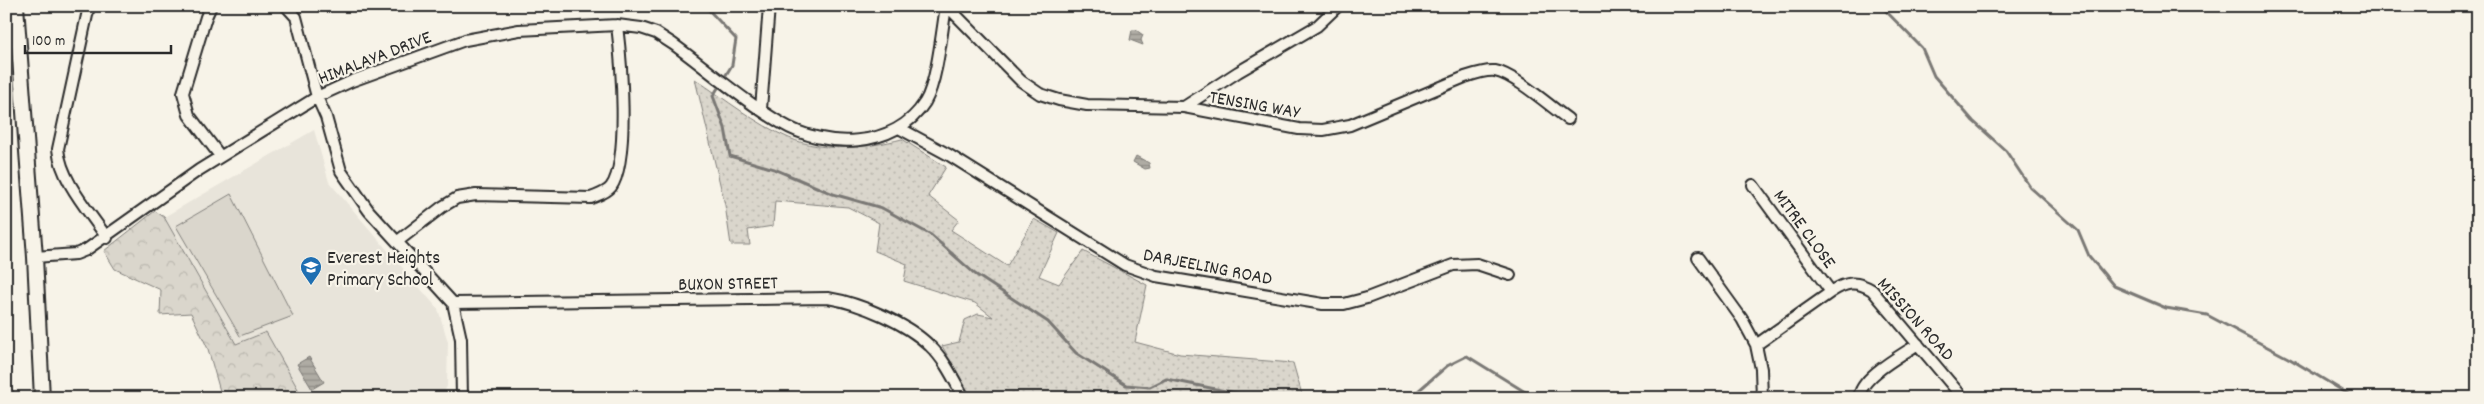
<svg xmlns="http://www.w3.org/2000/svg" width="2484" height="404" viewBox="0 0 2484 404" font-family="Dekko,sans-serif">
	<style>
		.built { fill: #e8e4da }
		.grass { fill: url(#grass-dots); stroke: #82807c }
		.forest { fill: url(#forest-crowns); stroke: #82807c }
		.garden { fill: #dad6cc; stroke: #82807c }
		.water { fill: url(#water-rules); stroke: #7a7874 }
		.lines { fill: none; stroke-linecap: round; stroke-linejoin: round }
		.stream { stroke: #7a7874; stroke-width: 3 }
		.street-casing { stroke: #2b2b2b; stroke-width: 14 }
		.secondary-casing { stroke: #2b2b2b; stroke-width: 18 }
		.street { stroke: #f7f3e8; stroke-width: 10 }
		.secondary { stroke: #f7f3e8; stroke-width: 14 }
		.labels { text-anchor: middle; stroke-width: 4.5; stroke-linejoin: round; paint-order: stroke }
		.street-label { font-size: 19px; fill: #2b2b2b; stroke: #f7f3e8 }
		.poi-label { font-size: 19px; fill: #2b2b2b; stroke: #f7f3e8; text-anchor: start }
	</style>
	<defs>
		<pattern id="grass-dots" width="8" height="8" patternUnits="userSpaceOnUse" patternTransform="scale(1.25)"><rect width="8" height="8" fill="#dad6cc"/><path d="M2 2h.1M6 6h.1" fill="none" stroke="#bbb8af" stroke-width="1.8" stroke-linecap="round"/></pattern>
		<pattern id="forest-crowns" width="20" height="18" patternUnits="userSpaceOnUse" patternTransform="scale(1.25)"><rect width="20" height="18" fill="#dad6cc"/><path d="M2 6a3 3 0 1 1 6 0M12 15a3 3 0 1 1 6 0" fill="none" stroke="#bbb8af"/></pattern>
		<pattern id="water-rules" width="6" height="5" patternUnits="userSpaceOnUse" patternTransform="scale(1.25)"><rect width="6" height="5" fill="#afaca4"/><path d="M0 2.5h6" fill="none" stroke="#8f8c86"/></pattern>
	</defs>
	<rect width="100%" height="100%" fill="#f7f3e8"/>
	<filter id="ink" filterUnits="userSpaceOnUse"><feTurbulence type="fractalNoise" baseFrequency=".02" numOctaves="2"/><feDisplacementMap in="SourceGraphic" scale="10" xChannelSelector="R" yChannelSelector="G"/><feConvolveMatrix kernelMatrix="1 2 1 2 8 2 1 2 1" color-interpolation-filters="sRGB"/></filter>
	<g filter="url(#ink)">
		<path class="built" d="M314,130L329,182L438,309L448,342L447,386L443,395L438,398H303L266,332L236,344L164,217Z"/>
		<path class="grass" d="M695,79C725,99 756,124 789,138C825,153 866,148 902,139L946,167L928,196L959,220L951,230L1007,266L1034,219L1059,233L1039,276L1059,284L1083,251L1147,285L1135,342L1180,354L1293,363L1303,398H1052L1051,395L1047,398H972L942,346L959,342L965,320L978,314L993,317L975,303L904,281L907,264L875,251L879,223L848,207L775,201L773,226L748,230L750,245H731L725,205Z"/>
		<path class="forest" d="M155,211L164,217L236,344L266,332L303,398H222L208,349L191,313L160,315L161,290L115,269L104,251Z"/>
		<path class="garden" d="M231,194L293,316L240,336L176,226Z"/>
		<path class="water" d="M1132,30H1136L1143,35L1141,40L1143,45L1130,40Z
			M1136,156L1149,163L1150,168L1145,169L1133,162Z
			M309,357L324,382L312,389L297,364Z"/>
		<g class="lines">
			<path class="stream" d="M705,6L736,39L732,65L713,96L725,128L730,156L774,169L833,194L882,208L931,235L975,274L1048,322L1076,353L1126,385L1150,387L1166,379L1250,396L1298,398
				M1881,6L1922,48L1934,76L1973,121L2006,151L2030,187L2078,230L2089,256L2114,286L2166,308L2207,315L2290,359L2348,394L2350,398
				M1410,398L1447,366L1467,356L1535,398"/>
			<g class="street-casing">
				<path id="street" d="M89,6L58,149C61,181 89,211 107,238
					M211,6L206,17L183,93L189,115L220,156
					M286,6L296,17L317,97L326,117L341,171L369,211L453,303L461,339L462,398
					M947,6L1021,81L1040,94L1059,100L1087,105L1184,107L1299,129L1323,130L1350,125L1465,77C1474,74 1485,70 1495,71C1514,74 1551,107 1568,119
					M1184,107L1238,72L1317,26L1338,6
					M761,109L769,6
					M899,128L949,155L1125,265L1156,276L1323,304H1344L1367,298L1453,265L1477,264L1510,275
					M1753,185L1831,292
					M398,241L442,207L457,198L476,195L591,198C598,195 606,193 611,187C630,161 621,58 617,25
					M35,257L76,254L86,250L199,170L317,97L352,81L465,40L519,30L617,25L641,28L656,33L673,44C709,70 743,101 781,123C824,149 895,150 925,102C937,82 942,31 946,6
					M1698,258L1742,319L1756,345
					M453,303L828,298C859,303 907,323 930,346C945,360 954,380 964,398
					M6,393L10,398
					M1762,398L1761,369L1756,345L1831,292C1846,282 1856,280 1872,290L1963,398
					M1859,398C1860,377 1902,355 1918,344"/>
			</g>
			<g class="secondary-casing">
				<path id="secondary" d="M16,6L35,257L42,398"/>
			</g>
			<use href="#street" class="street"/>
			<use href="#secondary" class="secondary"/>
		</g>
	</g>
	<defs>
		<g id="school-pin" transform="scale(1.125)"><path d="M0 17L-7.5 6A9.5 9.5 0 1 1 7.5 6Z" fill="#1f6fb2" stroke="#f7f3e8"/><path d="M0-5L7-2L0 1L-7-2ZM-4 1L0 2.5L4 1V4Q0 6-4 4Z" fill="#fff"/></g>
	</defs>
	<g fill-rule="evenodd">
		<use href="#school-pin" x="311" y="267"/>
	</g>
	<g class="labels">
		<g class="street-label">
			<text transform="translate(374 56) rotate(-21)" y="7">HIMALAYA DRIVE</text>
			<text transform="translate(1255 103) rotate(10)" y="7">TENSING WAY</text>
			<text transform="translate(1806 228) rotate(54)" y="7">MITRE CLOSE</text>
			<text transform="translate(1208 265) rotate(11)" y="7">DARJEELING ROAD</text>
			<text transform="translate(728 282) rotate(-1)" y="7">BUXON STREET</text>
			<text transform="translate(1917 318) rotate(48)" y="7">MISSION ROAD</text>
		</g>
		<g class="poi-label">
			<text x="327" y="263">Everest Heights<tspan x="327" dy="22">Primary School</tspan></text>
		</g>
	</g>
	<rect width="2484" height="404" fill="none" stroke="#f7f3e8" stroke-width="25"/>
	<rect x="12" y="12" width="2459" height="379" fill="none" stroke="#2b2b2b" stroke-width="2" filter="url(#ink)"/>
	<path d="M25 45v8h146v-8" fill="none" stroke="#2b2b2b" stroke-width="2.5"/>
	<text x="32" y="45" font-size="15" fill="#2b2b2b" stroke="#f7f3e8" stroke-width="4" paint-order="stroke">100 m</text>
</svg>
